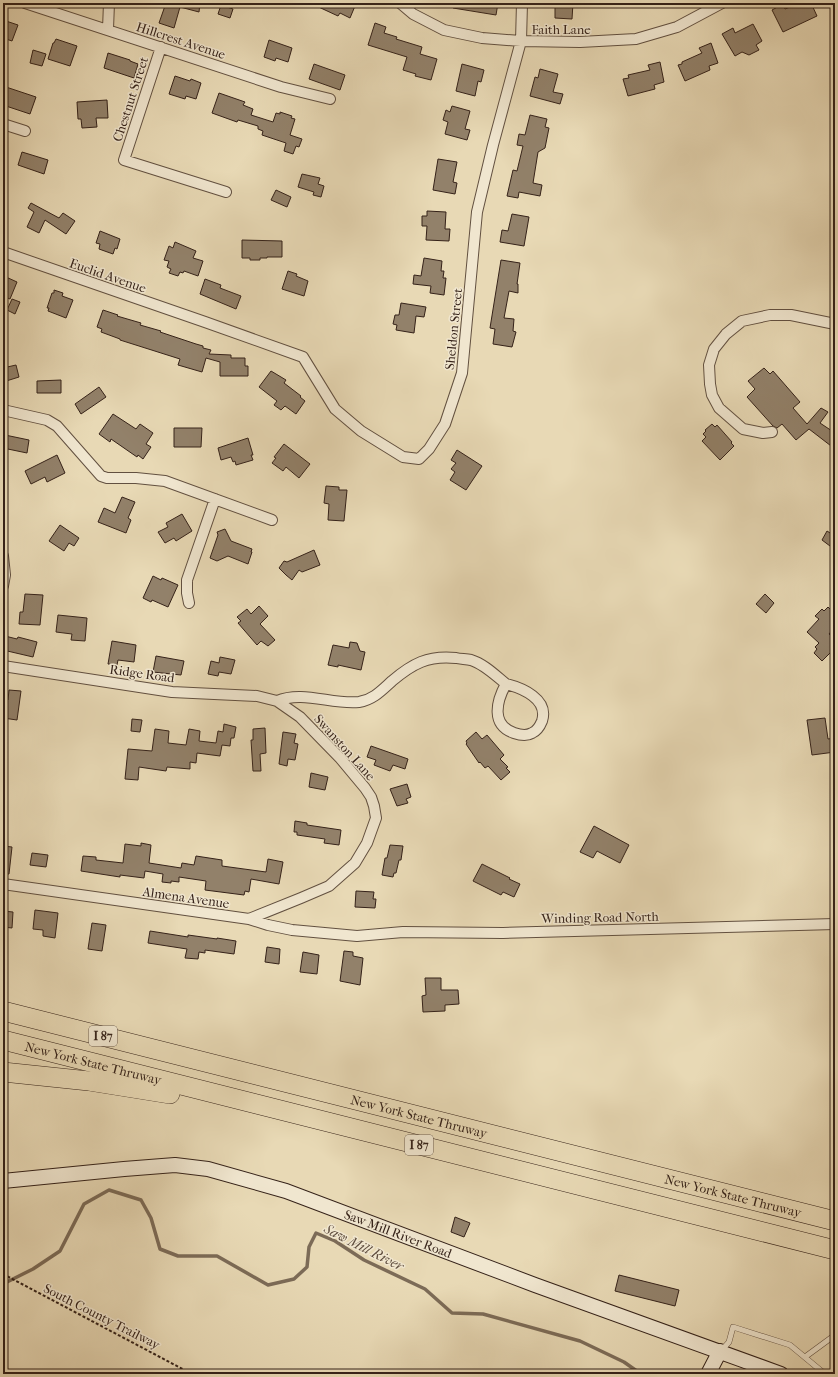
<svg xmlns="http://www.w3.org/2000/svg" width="838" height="1377" viewBox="0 0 838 1377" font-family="'IM FELL French Canon',serif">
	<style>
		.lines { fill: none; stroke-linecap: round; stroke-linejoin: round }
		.stream { stroke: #7c6b57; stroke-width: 3.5 }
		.building { fill: #92816a; stroke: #352219 }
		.lane-casing { stroke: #625040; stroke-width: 6 }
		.street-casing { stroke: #625040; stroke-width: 12 }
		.secondary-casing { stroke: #352219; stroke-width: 16 }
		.highway-casing { stroke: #352219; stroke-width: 20 }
		.path { stroke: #352219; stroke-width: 2; stroke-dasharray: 3 2; stroke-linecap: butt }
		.lane { stroke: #f0e6cf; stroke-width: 5 }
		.street { stroke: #f0e6cf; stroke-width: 10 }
		.secondary { stroke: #f0e6cf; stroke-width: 14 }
		.highway { stroke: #e8d9b5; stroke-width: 19 }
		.labels { text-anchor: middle; stroke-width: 3; stroke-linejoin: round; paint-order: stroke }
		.shield { fill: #f0e6cf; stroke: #6d5d50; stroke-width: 1 }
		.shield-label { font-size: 12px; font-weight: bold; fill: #352219 }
		.street-label { font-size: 13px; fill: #352219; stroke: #f0e6cf }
		.water-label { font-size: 14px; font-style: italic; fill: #5e4c3d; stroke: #f0e6cf }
	</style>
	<rect width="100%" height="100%" fill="#e8d9b5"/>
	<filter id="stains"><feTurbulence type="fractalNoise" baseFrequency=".005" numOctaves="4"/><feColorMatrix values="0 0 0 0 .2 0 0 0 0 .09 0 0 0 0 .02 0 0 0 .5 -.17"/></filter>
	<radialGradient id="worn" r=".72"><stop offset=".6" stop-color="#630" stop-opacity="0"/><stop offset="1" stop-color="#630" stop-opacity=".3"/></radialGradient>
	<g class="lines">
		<path class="stream" d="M3,1284L33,1269L60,1251L84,1204L109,1190L141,1200L151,1218L160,1249L178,1256H217L268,1285L294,1279L307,1267L309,1247L316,1233L335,1241L364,1260L425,1289L452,1313L483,1314L580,1341L624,1362L641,1374"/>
	</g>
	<path class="building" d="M166,3H200L199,12L180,7L174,28L159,23Z
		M310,3H348L355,6L350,18L340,13L338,16Z
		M454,3H498L496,15L453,8Z
		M555,3H573L572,19L555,18Z
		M800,3H811L817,16L783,32L772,10L783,4L785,9Z
		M221,5L233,9L230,18L218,14Z
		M3,20L18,25L12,41L3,38Z
		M375,23L386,27L384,33L397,37L396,39L422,47L420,54L437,59L431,80L415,76L416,74L403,70L407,57L368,45Z
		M753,24L762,41L756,45L759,50L749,55L742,52L735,56L722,34L733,28L735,33Z
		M56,39L77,46L70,66L48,59L53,43H54Z
		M269,40L292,48L288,62L276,58L275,61L264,57Z
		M711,43L718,63L709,66L710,70L685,81L678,65L682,64V62L702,53L699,48Z
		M33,50L46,54L42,66L30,63Z
		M108,53L130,60V61L138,64L134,78L104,68Z
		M660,62L664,82L654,85L655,89L628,96L623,79L629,78L628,75L650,70L648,65Z
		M314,64L345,75L340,90L309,79Z
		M462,64L484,70L481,82L478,81L475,96L456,91Z
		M540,69L558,74L553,92L563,94L560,104L530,96L535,77L538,78Z
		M175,76L190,81L191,79L201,83L196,99L186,96L185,99L169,94Z
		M3,86L36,97L30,114L3,105Z
		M219,93L245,102L243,105L253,109L251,115L273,122L276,113L280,114V112L292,116L291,118L295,119L290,135L302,139L299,147L296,146L293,154L284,151L286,143L262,135L263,131L258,129V126L238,120L237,122L212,113Z
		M107,100L108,118H96L97,127L82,128L81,119H78L77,102Z
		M452,106L470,111L465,129L470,130L467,140L445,134L448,122L443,120L446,110L450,112Z
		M530,115L547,119L545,127L549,128L545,148L538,152L533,183L542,185L540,196L519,192L518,198L507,196L513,170L517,171L523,146L517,145L519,134L525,135Z
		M22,152L48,160L44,174L18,165Z
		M438,159L457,162L453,182L457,183L455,194L433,190Z
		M302,174L320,178L318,184L324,186L321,197L313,195L314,192L298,187Z
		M276,190L291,197L287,207L271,200Z
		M31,203L59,218L63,213L75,221L66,234L45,220L39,233L27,227L34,212L28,208Z
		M427,211L446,212L445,229H450L449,241L426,240L427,226H422V216H427Z
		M512,214L529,217L524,246L500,242L502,230L508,231Z
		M100,231L120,239L117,249L115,248L113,254L99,249L100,244L96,243Z
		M242,240L282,241V257H267V258H260V260H250V258H242Z
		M175,242L196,251L193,258L203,261L198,276L184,271L183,273L180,272L178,276L169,273L171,269L167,267L169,261L164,260L169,246L173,248Z
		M424,258L442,261L441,271H444L443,278H446L444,295L430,293L431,286L413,284L414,275L421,276Z
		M501,260L520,263L517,284H518V293L509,291L504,318L514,319L513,331L516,332L512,347L493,344L495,329L490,328Z
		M288,271L297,274L296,276L308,281L304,296L282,289Z
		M6,277L17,282L10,299L3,296V283Z
		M205,279L221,285L220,288L241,296L236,309L200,294Z
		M54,290L63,293L62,296L73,300L66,318L48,311L49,308H47L52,293H54Z
		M12,299L20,302L15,314L7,310Z
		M401,303L426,307L424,317L416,316L414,333L396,330L397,325L393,324L395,315H399Z
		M103,310L118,315L117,316L141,323L140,325L161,331L160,332L196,344L203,346V348L211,350L209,354L231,355V358H245V366H248V376H220V362L206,358L202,372L178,365L180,359L120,340V339L101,332L102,329L97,327Z
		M16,365L19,377L3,382V368Z
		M764,368L770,374L773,371L800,402L793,408L807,424L821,408L828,412L820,423L835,433V449L809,429L796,440L782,424L777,428L773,426L747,397L755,389L748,381Z
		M271,371L286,380L284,383L301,396L300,397L305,401L296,414L285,406L281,410L274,405L277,401L259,387Z
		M61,380V393H37V381Z
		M99,387L106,397L81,414L75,404Z
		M113,414L136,429L140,424L153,433L146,444L151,447L143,459L138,455L137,457L111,439L110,442L99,434Z
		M712,424L715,427L717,425L732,442L731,443L734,446L720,460L702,441L706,437L703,434L706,431L705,430Z
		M174,428H202L201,447H174Z
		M5,435L29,440L27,453L3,448Z
		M248,438L253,455H251L253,460L236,465L235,461L233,462L231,457L221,460L218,448Z
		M284,444L310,464L299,478L286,467L283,471L272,463L276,458L274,457Z
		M457,450L482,466L466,490L450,480L455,472L451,469L456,463L451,460Z
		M57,455L65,473L47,482L45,477L31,484L25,471Z
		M326,486L339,487V490H347L344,521L328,520L329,504L324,503Z
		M122,497L135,502L128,518L131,520L126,533L98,522L104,508L115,513Z
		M182,514L192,531L176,541L174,538L165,543L158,532L168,527L166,523Z
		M60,525L79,538L74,546L69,543L64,551L49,541Z
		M225,529L231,541L252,549L251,552H252L248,564L228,556L217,561L210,558L218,535L217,532Z
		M827,531L835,536L830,546L822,540Z
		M314,550L320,565L302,572L299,570L292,580L286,575L279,568L284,561L287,562Z
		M153,576L161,580L162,578L178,585L168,607L152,600L151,602L143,598Z
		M25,594L43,595L40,625L19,624L20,612H23Z
		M765,594L774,603L766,613L756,604Z
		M259,606L268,616L260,624L275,640L268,646L261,641L257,645L238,623L241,621L237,617L247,609L251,614Z
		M828,607L835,614V627L829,634L835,639V658L830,653L822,661L814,653L817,649L815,647L819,643L807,632L819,619L815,616L822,609L824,611Z
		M58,615L87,618L85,641L71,640L72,634L56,632Z
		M5,636L17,639L18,637L37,642L33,657L3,650Z
		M112,641L136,645L134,662L118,660L117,665L108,664Z
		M350,642L357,643L360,651L365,652L361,670L338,665V667L328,665L333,645L349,648Z
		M156,656L184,661L181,675L153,672Z
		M220,657L235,660L231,674L219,672L218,676L208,674L211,661L219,663Z
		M9,690L21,691L17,720L3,718L4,699L8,700Z
		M825,718L828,739L835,738V752L812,755L807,720Z
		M132,719L142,720L140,732L131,731Z
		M224,724L236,727L234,738H231L230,746L222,745L220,756L197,753L196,763L190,762V769L167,767L166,771L139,767L138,780L125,779L128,749L152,751L155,729L169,731L168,743L186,745L189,729L200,731L199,741L216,743L218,731L223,732Z
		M265,728L266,753L260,754L261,771H253L251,740H253V729Z
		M283,732L296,734L294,743L298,744L295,760L288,759L287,766L279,764Z
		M476,732L482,739L487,735L504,755L500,759L508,767L506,768L510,772L501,780L488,766L485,768L480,762L479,763L466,744L467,743L466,741Z
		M371,746L408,759L405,769L393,765L390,771L374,765L376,760L367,757Z
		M311,773L328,777L325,790L309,787Z
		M407,784L411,797L406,799L408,803L397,806L390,789Z
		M295,821L307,823V825L341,830L339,845L324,843L325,839L297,835V832H294Z
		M594,826L629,845L620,863L597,851L593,858L580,852Z
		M141,843L151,845L149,863L181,868L182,863L194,865L196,856L222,860V866L266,872L268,859L283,862L279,884L251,879L249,892L245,891L244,895L205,890L206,881L179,877V882L171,881V883L162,882L163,874L145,871L144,878L120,875V877L81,871L83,856L96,857V860L123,863L125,844L141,846Z
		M390,845L403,846L401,860H399L396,873H394L393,877L382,875L385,858H387Z
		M3,846L12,847L9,874H3Z
		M32,853L48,855L46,867L30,865Z
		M482,864L510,878L509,879L520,884L514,897L503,892L501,895L473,881Z
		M356,891L374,892L373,899H376L375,908L355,907Z
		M35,910L58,913L55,938L43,936V930L33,929Z
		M3,911L13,912L12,928L3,927Z
		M92,923L106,925L102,951L88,949Z
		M150,931L188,937V935L217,939V938L236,941L234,954L205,950V953L199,952L198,959L185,958L187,949L148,943Z
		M267,947L280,949L279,964L265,962Z
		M344,951L353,952V956L363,958L360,985L340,981Z
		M303,952L319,955L317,974L300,972Z
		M425,978H441V990H458L459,1004L445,1005V1011L423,1012L422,996L426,995Z
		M455,1217L470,1223L464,1237L451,1232Z
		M619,1275L679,1290L675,1306L615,1291Z"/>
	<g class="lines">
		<g class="lane-casing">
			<path id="lane" d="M721,1351L729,1342L733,1327L790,1345L825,1374
				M805,1357L835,1335"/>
		</g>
		<g class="street-casing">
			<path id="street" d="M25,3L281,87L330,99
				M400,3L413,14L444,30L482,38L521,41L580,42L636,39L677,27L722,3
				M108,29L109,3
				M161,47L124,160L226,192
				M3,124L25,131
				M3,252L205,322L303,357L335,409L361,431L403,457L419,459L429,449L445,424L462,373L477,212L493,145L521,41L522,3
				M3,410L47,420L57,426L101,476L107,478H136L165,481L272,520
				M772,432L763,433L743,429L719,408L712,395L710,384L709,365L714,349L726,334L742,321L770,315H791L835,324
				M3,556L5,575L3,586
				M189,603L187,593V580L215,499
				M3,666L172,692L257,696L277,701L300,717L340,758L365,788L371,797L374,806L376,818L367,843L355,863L329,886L301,898L249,919
				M277,701C303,690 332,705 359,702C373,700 382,690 392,681C412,664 428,655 456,658C460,659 466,659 471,660C484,664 495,675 506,684C496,702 491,725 514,733C520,735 527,736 532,733C537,731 540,726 542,721C549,699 522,688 506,684
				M3,884L249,919L268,925L292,930L357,936L403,932L503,933L835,924"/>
		</g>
		<g class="secondary-casing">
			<g id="secondary">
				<path id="s1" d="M3,1181L124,1169L175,1165L208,1169L286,1191L535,1285L781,1374"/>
				<path d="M708,1374L720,1351"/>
			</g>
		</g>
		<g class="highway-casing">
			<g id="highway">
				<path id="s2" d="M3,1011L835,1221"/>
				<path id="s3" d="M3,1040L835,1250"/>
				<path d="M3,1072L89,1081L170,1094"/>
			</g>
		</g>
		<path class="path" d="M3,1274L192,1374"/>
		<use href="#lane" class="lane"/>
		<use href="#street" class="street"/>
		<use href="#secondary" class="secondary"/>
		<use href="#highway" class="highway"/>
	</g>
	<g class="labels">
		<g class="shield">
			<rect x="89" y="1026" width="28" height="20" rx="3"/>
			<rect x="405" y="1135" width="28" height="20" rx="3"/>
		</g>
		<g class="shield-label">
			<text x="103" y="1040">I 87</text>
			<text x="419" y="1149">I 87</text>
		</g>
		<g class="street-label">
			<text x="561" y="34">Faith Lane</text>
			<text transform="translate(181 40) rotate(18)" y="5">Hillcrest Avenue</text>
			<text transform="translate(130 99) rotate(-72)" y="5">Chestnut Street</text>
			<text transform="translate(108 275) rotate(19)" y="5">Euclid Avenue</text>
			<text transform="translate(453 329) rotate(-84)" y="5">Sheldon Street</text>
			<text transform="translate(142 673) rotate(8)" y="5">Ridge Road</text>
			<text transform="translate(345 747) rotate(48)" y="5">Swanston Lane</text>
			<text transform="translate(186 897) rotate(8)" y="5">Almena Avenue</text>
			<text transform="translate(600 917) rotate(-1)" y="5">Winding Road North</text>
			<text dy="5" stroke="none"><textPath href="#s3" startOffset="93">New York State Thruway</textPath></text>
			<text dy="5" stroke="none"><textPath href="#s2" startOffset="429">New York State Thruway</textPath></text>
			<text dy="5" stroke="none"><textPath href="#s2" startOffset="753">New York State Thruway</textPath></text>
			<text dy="5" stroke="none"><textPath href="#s1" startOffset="407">Saw Mill River Road</textPath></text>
			<text transform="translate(102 1316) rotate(27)" y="5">South County Trailway</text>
		</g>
		<g class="water-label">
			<text transform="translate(364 1247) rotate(27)" y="5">Saw Mill River</text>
		</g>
	</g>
	<rect width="838" height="1377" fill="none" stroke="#e8d9b5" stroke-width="16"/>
	<rect x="4" y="4" width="830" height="1369" fill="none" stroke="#352219" stroke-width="2"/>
	<rect x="8" y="8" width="822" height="1361" fill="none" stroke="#352219"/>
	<rect width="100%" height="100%" filter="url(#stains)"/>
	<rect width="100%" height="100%" fill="url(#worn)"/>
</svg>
